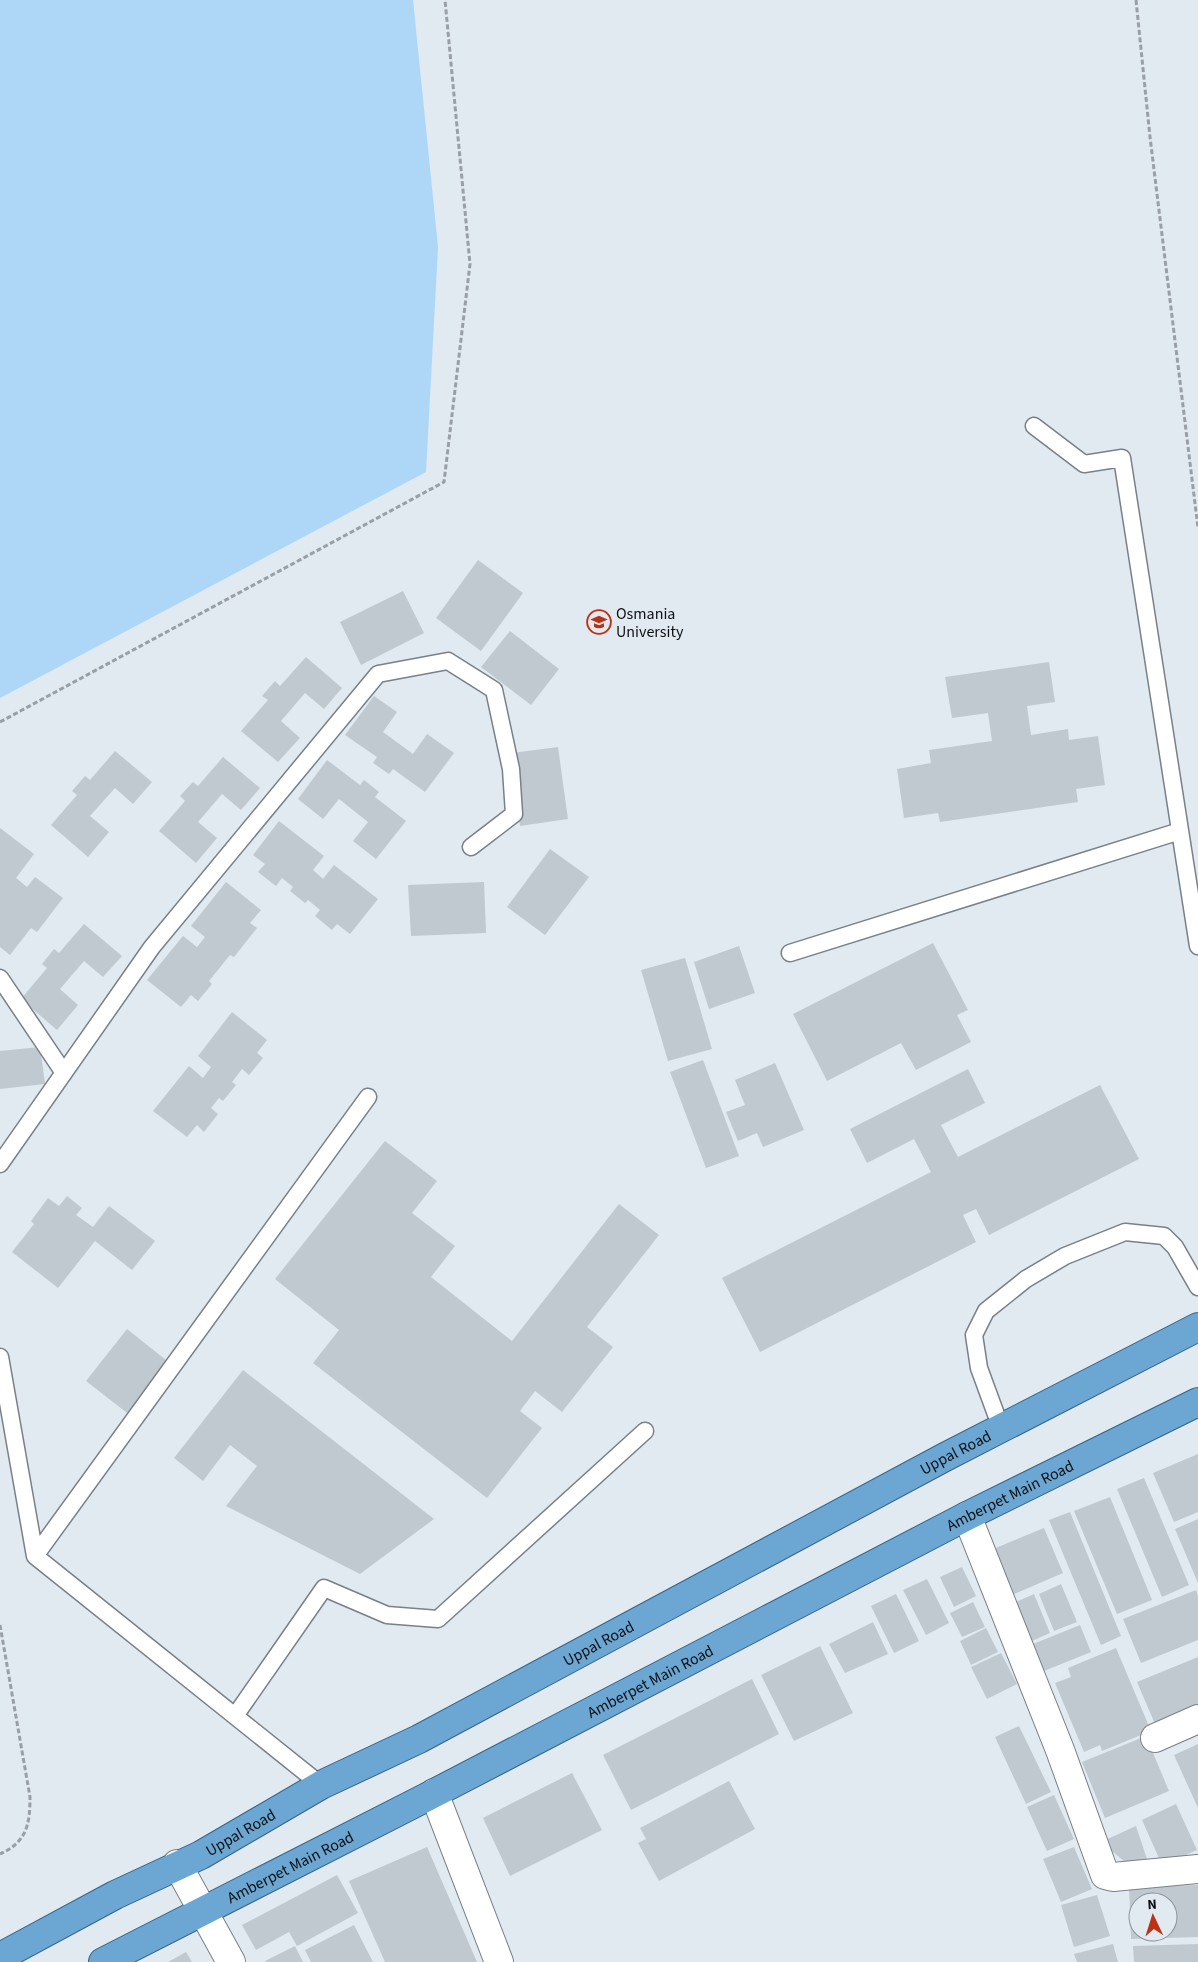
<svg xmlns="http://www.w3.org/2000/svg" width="1198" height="1962" viewBox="0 0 1198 1962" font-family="'Source Sans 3',sans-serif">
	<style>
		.green { fill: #aed7f7 }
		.building { fill: #c1c9d0; fill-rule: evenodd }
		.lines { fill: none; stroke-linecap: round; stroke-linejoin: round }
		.service-casing { stroke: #798087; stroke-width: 19 }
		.minor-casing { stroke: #798087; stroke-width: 30 }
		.trunk-casing { stroke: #336387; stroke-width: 30 }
		.path { stroke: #999fa5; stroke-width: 3; stroke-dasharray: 5 2.5; stroke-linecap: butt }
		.service { stroke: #fff; stroke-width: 16 }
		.minor { stroke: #fff; stroke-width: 28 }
		.trunk { stroke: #6ca6d2; stroke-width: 28 }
		.labels { text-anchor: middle; stroke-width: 4; stroke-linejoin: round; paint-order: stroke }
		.poi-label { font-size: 16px; fill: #0d1012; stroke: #e1e9f1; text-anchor: start }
		.street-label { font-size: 16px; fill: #0d1012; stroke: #e1e9f1 }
	</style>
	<rect width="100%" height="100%" fill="#e1e9f1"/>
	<path class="green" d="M0,0H413L438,247L426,472L0,698Z"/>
	<path class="building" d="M478,560L523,593L481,651L436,618Z
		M403,591L424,633L361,665L340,622Z
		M510,631L559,669L531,705L481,667Z
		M306,657L342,688L324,709L305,693L281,721L300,738L278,762L241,731L268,700L262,696L275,681L280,686Z
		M1049,662L1055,702L1027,706L1031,735L1068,729L1069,740L1098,736L1105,785L1076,789L1078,802L940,822L938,813L904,818L897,769L931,763L929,750L992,741L988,713L952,718L945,677Z
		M374,696L397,712L383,732L413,754L427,734L454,753L425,792L393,769L389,774L373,763L377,757L345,735Z
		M558,747L568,819L520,826L512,753Z
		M115,751L152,782L133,804L115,788L90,816L109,832L88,857L51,825L77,795L72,791L85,776L90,780Z
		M223,757L260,788L241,810L222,794L198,822L217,838L196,863L159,831L185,801L180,796L193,782L198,786Z
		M327,760L360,785L364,780L379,792L375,797L406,821L376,859L353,841L368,822L339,799L323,819L298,799Z
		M279,821L324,856L313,870L323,879L334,865L378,899L350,934L337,924L332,930L315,916L320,910L308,900L305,903L290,891L293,887L282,878L276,886L258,872L265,864L253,855Z
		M0,828L34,854L16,878L27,887L35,877L63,898L37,932L31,928L10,955L0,947Z
		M550,849L589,877L545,935L507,907Z
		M226,882L261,910L250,923L257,928L234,957L230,955L209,981L212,984L198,1001L191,995L181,1007L147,980L183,936L197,947L205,937L191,926Z
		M484,882L486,933L411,936L408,885Z
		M84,924L122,956L103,977L84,961L60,989L78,1005L57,1030L21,999L47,968L42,964L54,949L59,953Z
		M933,943L968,1010L957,1015L971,1042L916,1070L901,1043L827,1081L793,1014Z
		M739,946L755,993L709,1009L694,962Z
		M685,958L712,1049L668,1061L641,970Z
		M232,1012L267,1040L257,1053L263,1058L249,1075L242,1069L232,1082L236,1085L223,1101L219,1098L211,1108L218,1114L204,1132L197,1125L187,1137L153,1111L189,1066L203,1078L211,1067L198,1056Z
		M40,1047L45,1084L0,1089V1051Z
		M703,1060L739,1156L706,1168L670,1072Z
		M775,1063L804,1130L763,1147L757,1133L738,1141L726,1112L745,1105L735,1080Z
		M968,1069L985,1103L941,1125L958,1157L1100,1085L1139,1159L989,1235L976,1209L963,1215L976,1242L760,1352L722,1278L931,1172L914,1139L867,1163L850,1129Z
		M385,1141L437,1181L412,1213L455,1246L431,1277L512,1341L619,1204L659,1235L587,1327L613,1347L562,1412L535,1391L520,1411L542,1428L487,1498L313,1363L339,1330L275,1279Z
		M67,1196L82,1208L76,1215L93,1227L109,1206L155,1241L132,1270L95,1241L58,1288L12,1252L34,1224L31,1221L48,1198L59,1206Z
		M127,1329L171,1364L131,1416L86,1381Z
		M243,1370L434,1519L360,1574L226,1506L257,1466L230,1445L203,1481L174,1458Z
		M1198,1454V1512L1174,1522L1153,1473Z
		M1144,1478L1189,1585L1162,1597L1117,1489Z
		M1110,1497L1152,1600L1117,1614L1074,1511Z
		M1070,1512L1121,1636L1101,1645L1049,1520Z
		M1198,1519V1583L1175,1529Z
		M1044,1528L1063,1573L1005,1598L986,1552Z
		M962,1567L976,1596L954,1607L940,1577Z
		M927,1579L949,1623L926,1635L903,1590Z
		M1061,1584L1077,1622L1054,1631L1039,1594Z
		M1196,1590L1198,1596V1640L1141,1663L1123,1619Z
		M896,1594L919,1641L894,1653L871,1606Z
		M1034,1594L1050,1633L1025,1644L1009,1605Z
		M973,1602L985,1627L962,1637L950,1613Z
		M873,1622L888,1654L845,1673L829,1644Z
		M1080,1625L1091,1652L1039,1673L1028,1646Z
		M986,1628L998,1652L971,1665L960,1641Z
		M820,1646L853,1713L794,1741L761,1675Z
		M1116,1648L1151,1731L1102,1751L1100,1745L1084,1752L1055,1683L1071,1677L1068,1668Z
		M1001,1653L1017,1684L987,1699L971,1667Z
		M1198,1657V1706L1155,1724L1137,1682Z
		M752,1679L779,1734L631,1810L603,1755Z
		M1019,1726L1051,1792L1026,1804L995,1737Z
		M1146,1736L1169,1791L1105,1818L1082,1762Z
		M1198,1744V1808L1174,1755Z
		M572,1773L602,1830L510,1876L483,1818Z
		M729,1781L755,1829L659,1881L638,1843L646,1839L640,1828Z
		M1054,1795L1074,1839L1047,1851L1027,1807Z
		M1176,1804L1197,1850L1162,1865L1142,1820Z
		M1136,1826L1147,1859L1125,1862L1101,1842Z
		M427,1847L477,1962H385L349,1881Z
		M1074,1847L1092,1889L1061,1902L1043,1859Z
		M337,1875L358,1913L297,1946L289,1932L256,1950L242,1925Z
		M1198,1885V1937L1131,1939L1129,1887ZM1138,1902H1168V1932H1138Z
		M1097,1895L1110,1936L1074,1947L1061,1905Z
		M354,1925L373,1962H311L305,1950Z
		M1113,1944L1118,1962H1077L1074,1954Z
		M1198,1944V1962H1134L1133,1946Z
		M295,1946L303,1962H266L265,1961Z
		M186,1952L192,1962H168Z"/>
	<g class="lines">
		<g class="service-casing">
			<path id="service" d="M1034,426L1084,464L1122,458L1198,946
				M790,953L1180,831
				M0,978L64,1073
				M0,1164L152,947L378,674L448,661L494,690L511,769L514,814L471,847
				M0,1357L35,1556L321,1785
				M1001,1428L979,1368L974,1335L986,1311L1026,1279L1065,1256L1125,1232L1164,1236L1175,1247L1198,1287
				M35,1556L368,1097
				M235,1716L324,1588L387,1615L438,1619L645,1431"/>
		</g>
		<g class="minor-casing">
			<path id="minor" d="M967,1516L1060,1750L1105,1875L1113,1877L1198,1869
				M1155,1738L1198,1719
				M434,1793L499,1962
				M177,1864L231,1962"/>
		</g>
		<g class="trunk-casing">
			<g id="trunk">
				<path id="s1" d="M0,1957L115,1895L201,1855L321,1785L419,1739L945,1457L1198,1327"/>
				<path id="s2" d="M103,1962L425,1798L967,1516L1198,1402"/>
			</g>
		</g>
		<path class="path" d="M1136,0L1150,137L1198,528
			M0,722L444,482L470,264L445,0
			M0,1625L30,1797C30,1824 27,1842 0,1854"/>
		<use href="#service" class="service"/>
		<use href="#minor" class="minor"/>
		<use href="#trunk" class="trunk"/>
	</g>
	<defs>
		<g id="university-ring" transform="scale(1.25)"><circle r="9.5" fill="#e1e9f1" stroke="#bd3215" stroke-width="1.5"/><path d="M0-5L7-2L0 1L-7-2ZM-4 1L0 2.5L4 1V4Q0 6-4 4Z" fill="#bd3215"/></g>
	</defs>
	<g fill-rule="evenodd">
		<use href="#university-ring" x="599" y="622"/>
	</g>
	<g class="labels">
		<g class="poi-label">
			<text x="616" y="619">Osmania<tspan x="616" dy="18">University</tspan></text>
		</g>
		<g class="street-label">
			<text dy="6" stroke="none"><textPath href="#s1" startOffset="1081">Uppal Road</textPath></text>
			<text dy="6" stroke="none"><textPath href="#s2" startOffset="1020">Amberpet Main Road</textPath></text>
			<text dy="6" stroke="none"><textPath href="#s1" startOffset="676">Uppal Road</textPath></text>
			<text dy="6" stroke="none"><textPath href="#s2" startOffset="615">Amberpet Main Road</textPath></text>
			<text dy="6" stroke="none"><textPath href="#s1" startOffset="271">Uppal Road</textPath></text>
			<text dy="6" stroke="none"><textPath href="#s2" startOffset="210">Amberpet Main Road</textPath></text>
		</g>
	</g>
	<g transform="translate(1153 1917) rotate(356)"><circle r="24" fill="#e1e9f1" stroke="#8c9298"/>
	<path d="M0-4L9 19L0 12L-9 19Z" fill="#bd3215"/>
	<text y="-8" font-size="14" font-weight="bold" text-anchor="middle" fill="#0d1012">N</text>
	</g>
</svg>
